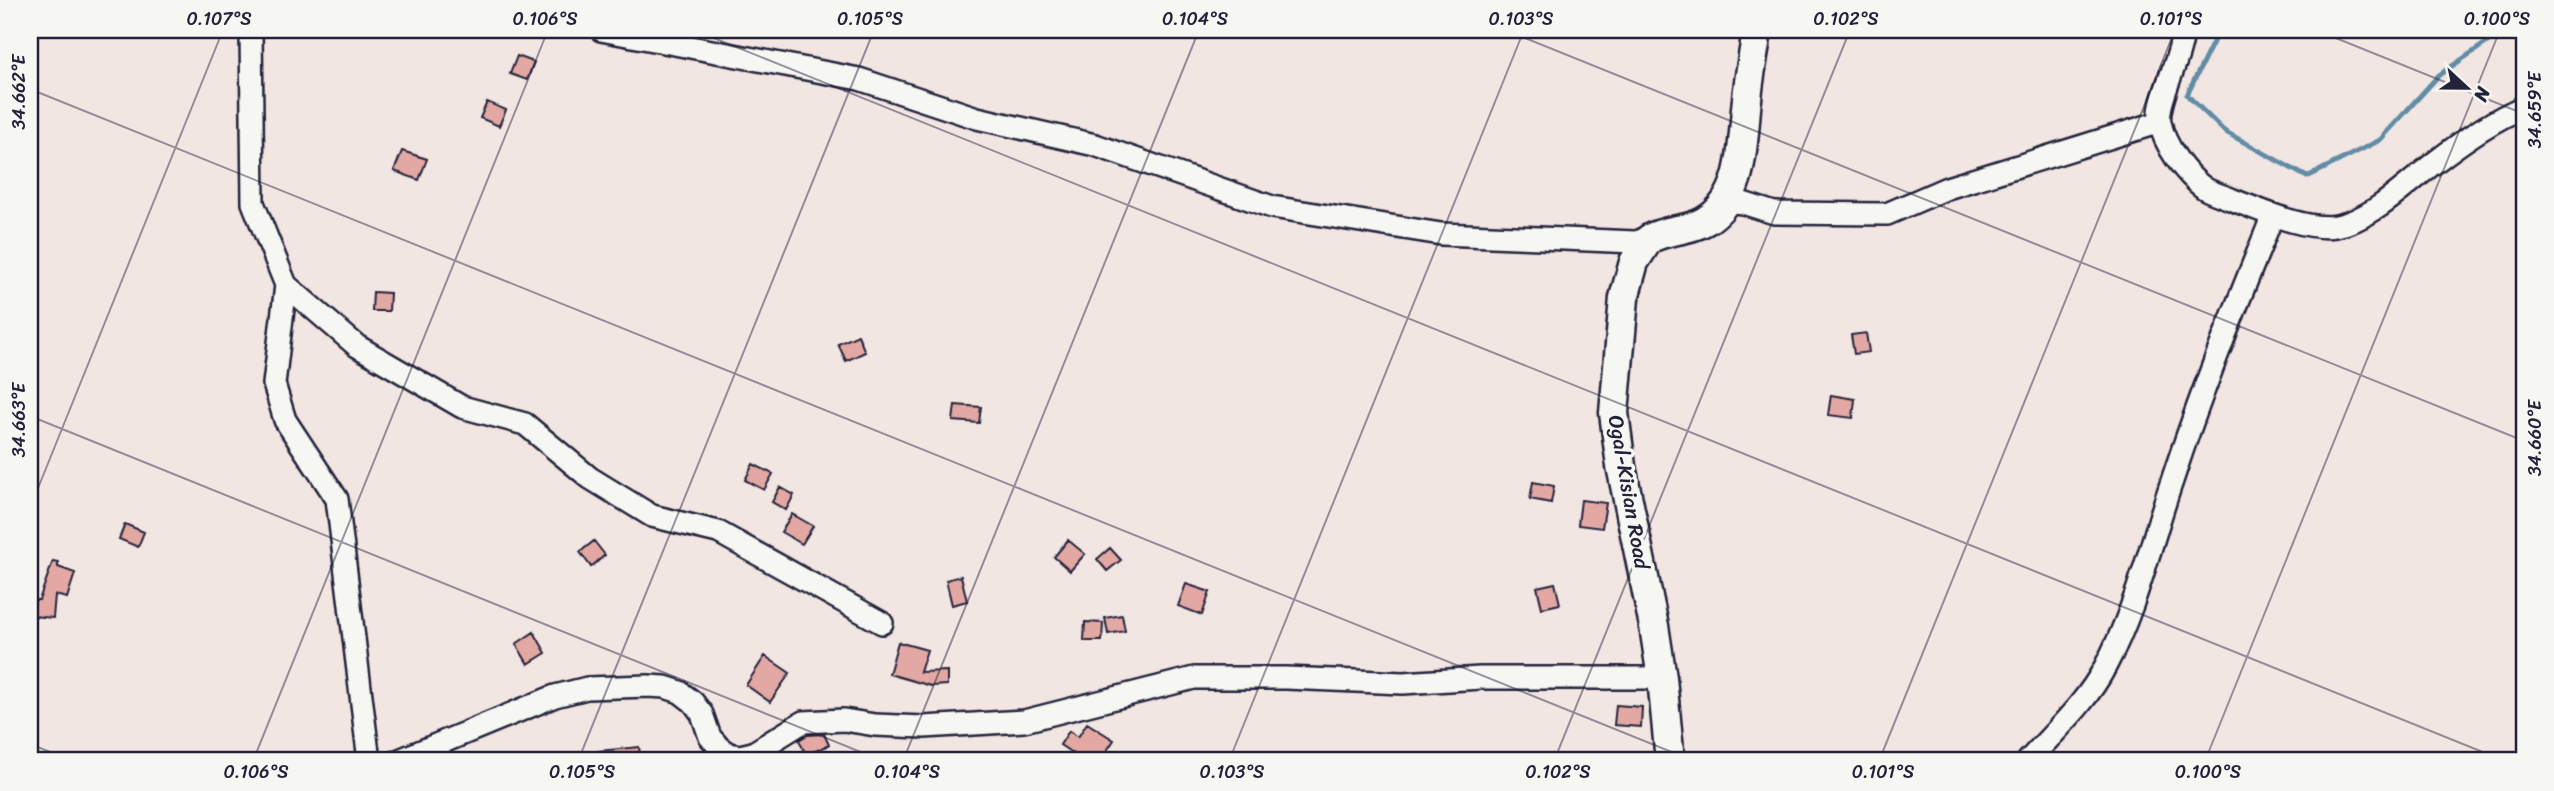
<svg xmlns="http://www.w3.org/2000/svg" width="2554" height="791" viewBox="0 0 2554 791" font-family="Sriracha,sans-serif">
	<style>
		.lines { fill: none; stroke-linecap: round; stroke-linejoin: round }
		.stream { stroke: #628ca6; stroke-width: 5 }
		.building { fill: #e3a8a3; stroke: #22223b; stroke-width: 2 }
		.street-casing { stroke: #22223b; stroke-width: 26 }
		.secondary-casing { stroke: #22223b; stroke-width: 33 }
		.street { stroke: #f6f6f2; stroke-width: 21 }
		.secondary { stroke: #f6f6f2; stroke-width: 28 }
		.ticks { fill: none; stroke: #22223b; stroke-width: 2; stroke-opacity: 0.45 }
		.labels { text-anchor: middle; stroke-width: 7; stroke-linejoin: round; paint-order: stroke }
		.street-label { font-size: 21px; fill: #22223b; stroke: #f6f6f2 }
		.neatline { fill: none; stroke: #22223b; stroke-width: 2.5 }
		.ticks-label { font-size: 18px; text-anchor: middle; fill: #22223b }
	</style>
	<rect width="100%" height="100%" fill="#f2e6e2"/>
	<filter id="ink" filterUnits="userSpaceOnUse"><feTurbulence type="fractalNoise" baseFrequency=".0143" numOctaves="2"/><feDisplacementMap in="SourceGraphic" scale="14" xChannelSelector="R" yChannelSelector="G"/><feConvolveMatrix kernelMatrix="1 2 1 2 8 2 1 2 1" color-interpolation-filters="sRGB"/></filter>
	<g filter="url(#ink)">
		<g class="lines">
			<path class="stream" d="M2219,30L2187,95L2224,131L2307,177L2380,140L2439,75L2505,30"/>
		</g>
		<path class="building" d="M517,56L534,62L527,80L510,74Z
			M487,102L506,110L499,126L480,118Z
			M402,151L427,159L419,180L394,171Z
			M373,292L390,293L389,311H372Z
			M1866,333L1869,352L1854,354L1851,335Z
			M858,335L865,352L846,361L838,344Z
			M1831,395L1855,399L1853,418L1828,415Z
			M955,405L981,407L979,423L953,421Z
			M753,464L773,474L764,490L745,480Z
			M1533,482L1554,486L1551,503L1530,499Z
			M780,487L794,495L786,510L772,502Z
			M1581,500L1606,503L1602,528L1578,525Z
			M792,514L813,526L802,544L781,532Z
			M125,524L144,532L138,547L119,539Z
			M1068,540L1085,554L1070,571L1054,557Z
			M594,541L605,555L591,567L580,552Z
			M1110,548L1121,560L1107,571L1097,559Z
			M53,561L58,562V567L75,573L67,598L55,595L53,618L33,616L35,600H39Z
			M961,576L967,601L952,605L946,580Z
			M1555,583L1560,604L1542,608L1537,587Z
			M1186,584L1210,592L1202,615L1178,606Z
			M1122,615L1125,631L1108,634L1105,618Z
			M1085,622L1103,623L1102,641H1084Z
			M534,632L546,653L528,664L516,644Z
			M898,642L927,650L920,672L947,671V685L931,686L889,674Z
			M765,656L790,673L770,702L746,685Z
			M1616,705L1642,707L1641,727L1614,725Z
			M1087,723L1114,740L1100,761H1084L1060,745L1069,731L1078,737Z
			M824,734L829,745L806,755L799,740L807,735Z
			M639,747L641,761H599V751Z"/>
		<g class="lines">
			<g class="street-casing">
				<path id="street" d="M251,30L253,203L286,285L357,346L462,407L525,424L590,478L652,516L718,532L882,623
					M601,30L859,79L977,118L1095,145L1272,207L1441,234L1635,242L1649,239
					M2183,30C2182,58 2156,101 2160,122C2164,145 2185,174 2204,188C2212,193 2224,196 2233,200C2260,210 2307,231 2336,226C2371,220 2406,185 2434,163C2461,142 2492,120 2524,107
					M1725,201L1743,203L1774,213L1887,214L1947,188L2160,122
					M286,285L274,384L285,420L337,499L369,761
					M397,761L555,696L587,688L648,686L665,687L680,692L693,702L702,714L710,737L720,748L729,754L740,756L753,753L803,722L844,720L875,725L924,727L1024,721L1194,678H1286L1403,683L1480,678H1662
					M2028,761C2054,732 2087,702 2105,667C2137,607 2151,541 2173,478C2202,389 2238,302 2273,215"/>
			</g>
			<g class="secondary-casing">
				<path id="secondary" d="M1670,761L1662,678L1654,626L1621,466L1614,413L1624,298L1634,262L1649,239C1666,229 1689,231 1705,221C1746,197 1742,140 1747,99C1749,76 1754,53 1757,30"/>
			</g>
			<use href="#street" class="street"/>
			<use href="#secondary" class="secondary"/>
		</g>
	</g>
	<path class="ticks" d="M694,30L2505,761M1505,30L2524,441M2316,30L2524,114M30,89L1694,761M30,416L883,761M30,508L223,30M30,744L73,761M253,761L548,30M578,761L874,30M903,761L1199,30M1229,761L1524,30M1554,761L1850,30M1879,761L2175,30M2205,761L2500,30"/>
	<g class="labels">
		<g class="street-label">
			<text transform="translate(1629 492) rotate(80)" y="7">Ogal-Kisian Road</text>
		</g>
	</g>
	<rect width="2554" height="791" fill="none" stroke="#f6f6f2" stroke-width="77"/>
	<g transform="translate(2467 88) rotate(112)" stroke="#f6f6f2" stroke-width="5" paint-order="stroke">
	<path d="M0-5L12 26L0 18L-12 26Z" fill="#22223b"/>
	<text y="-10" font-size="19" font-weight="bold" text-anchor="middle" fill="#22223b">N</text>
	</g>
	<rect x="38" y="38" width="2478" height="714" class="neatline"/>
	<g class="ticks-label">
		<text x="219" y="25">0.107°S</text>
		<text x="545" y="25">0.106°S</text>
		<text x="870" y="25">0.105°S</text>
		<text x="1195" y="25">0.104°S</text>
		<text x="1521" y="25">0.103°S</text>
		<text x="1846" y="25">0.102°S</text>
		<text x="2171" y="25">0.101°S</text>
		<text x="2497" y="25">0.100°S</text>
		<text transform="translate(19 92) rotate(-90)" y="6">34.662°E</text>
		<text transform="translate(2535 110) rotate(-90)" y="6">34.659°E</text>
		<text transform="translate(19 420) rotate(-90)" y="6">34.663°E</text>
		<text transform="translate(2535 438) rotate(-90)" y="6">34.660°E</text>
		<text x="256" y="778">0.106°S</text>
		<text x="582" y="778">0.105°S</text>
		<text x="907" y="778">0.104°S</text>
		<text x="1232" y="778">0.103°S</text>
		<text x="1558" y="778">0.102°S</text>
		<text x="1883" y="778">0.101°S</text>
		<text x="2208" y="778">0.100°S</text>
	</g>
</svg>
